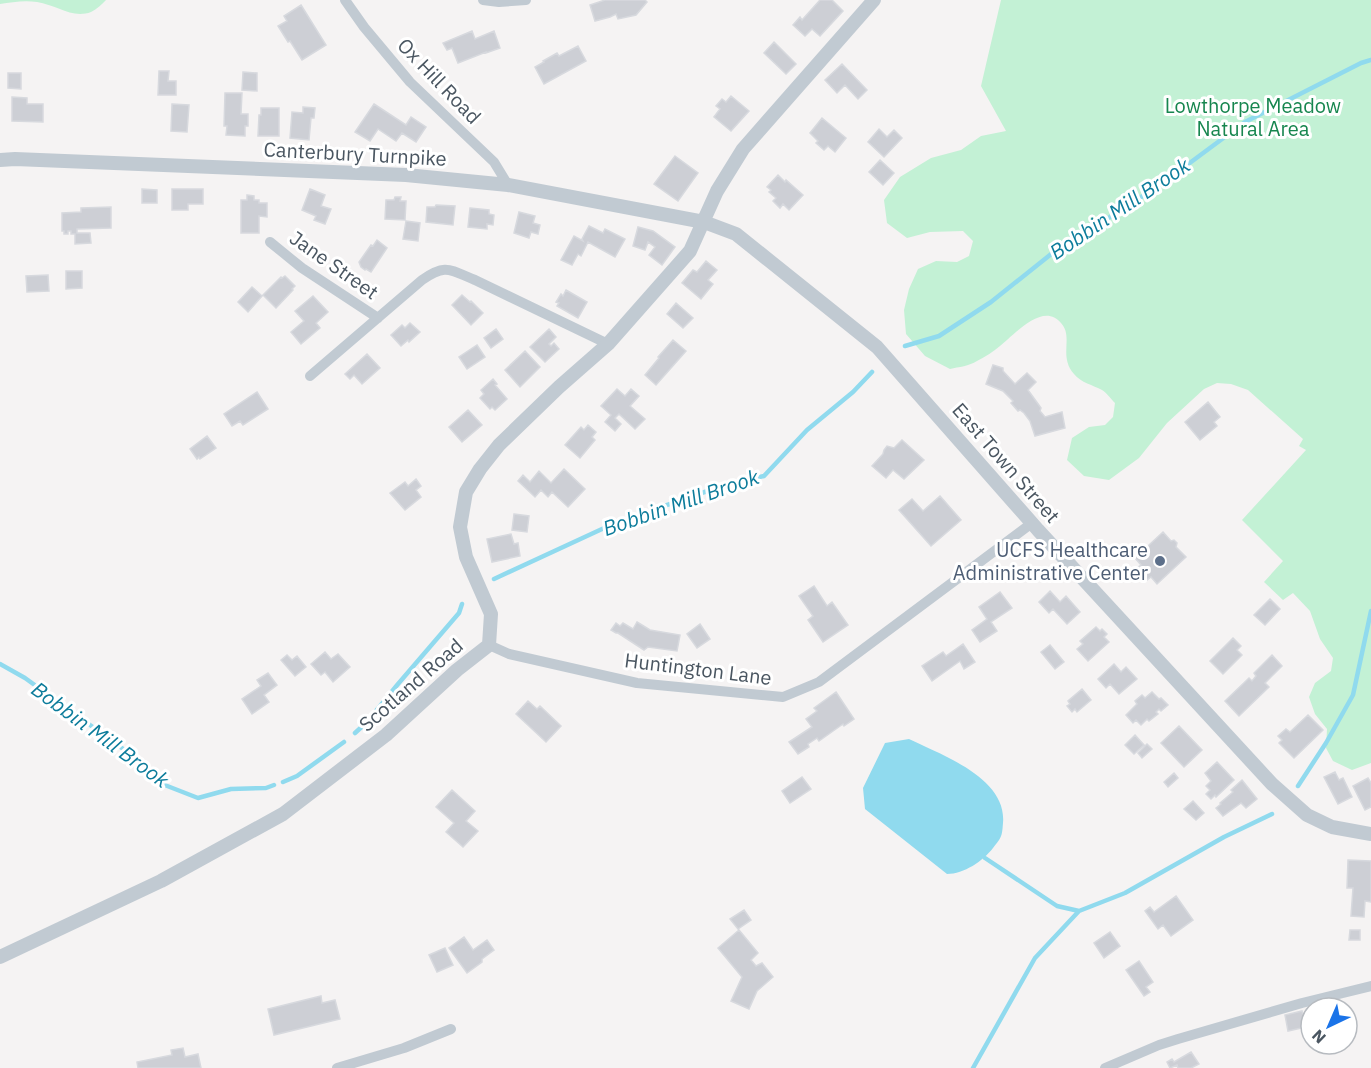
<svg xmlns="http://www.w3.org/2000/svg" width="1371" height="1068" viewBox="0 0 1371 1068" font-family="'IBM Plex Sans',sans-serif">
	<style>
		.green { fill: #c3f1d5 }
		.water { fill: #90daee }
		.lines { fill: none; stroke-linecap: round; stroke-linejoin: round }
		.stream { stroke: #90daee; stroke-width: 4.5 }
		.building { fill: #cdcfd5; stroke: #d7d9de; stroke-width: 1.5 }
		.minor { stroke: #c1cad2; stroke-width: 10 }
		.tertiary { stroke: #c1cad2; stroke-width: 14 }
		.service-dot { fill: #5c6f8a; stroke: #fff; stroke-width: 2 }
		.labels { text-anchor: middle; stroke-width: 6; stroke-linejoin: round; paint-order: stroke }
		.street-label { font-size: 20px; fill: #4a5661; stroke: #fff }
		.park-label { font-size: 20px; fill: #17864f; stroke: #fff }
		.service-label { font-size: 20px; fill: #4e5e75; stroke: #fff; text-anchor: end }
		.water-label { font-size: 21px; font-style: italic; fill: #0c7c9b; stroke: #fff }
	</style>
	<rect width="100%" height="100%" fill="#f5f3f3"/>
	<path class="green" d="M0,0H106C102,4 97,9 91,12C72,19 57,5 37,2C25,0 12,2 0,4Z
		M1001,0H1371V763L1352,770L1333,761L1326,748L1327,729L1315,714L1309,697L1315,683L1331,671L1333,658L1320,639L1310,611L1293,593L1283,600L1264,582L1283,561L1242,520L1306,450L1299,446L1303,439L1248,390L1231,384L1217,383L1204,389L1167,423L1139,458L1109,480L1084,476L1067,460L1072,438L1089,427L1105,425L1113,417L1115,403C1111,399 1107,393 1102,390C1093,385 1081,383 1074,374C1058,356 1074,337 1061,323C1043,301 1014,335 1000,346C993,352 985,357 977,361C969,366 959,367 950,369L925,356L906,334L904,310L909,289L918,269L936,261L957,262L969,256L973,241L963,231L930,232L907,238L887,223L884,200L900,177L931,158L961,150L981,136L1006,131L981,86Z"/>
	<path class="water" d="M909,739C942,755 1007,778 1003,823C1002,836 1002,837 993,848C983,861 964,874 947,874L865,809L863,788L885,743Z"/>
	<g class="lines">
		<path class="stream" d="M905,346L939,336L991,302L1070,239L1110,217L1160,185L1245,122L1361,63L1371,60
			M494,579L615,523L722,486L764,476L807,430L853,392L872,372
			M0,664L25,678L126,751L157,782L198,798L231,789L266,788L274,785
			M355,733L367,722L398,684L459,613L462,604
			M283,782L297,776L344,742
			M1298,786L1326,743L1353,695L1371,611
			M985,858L1057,906L1079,911
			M973,1068L1035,958L1079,911L1125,893L1224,837L1272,814"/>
	</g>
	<path class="building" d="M605,0H645L647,2L636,15L618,19L616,14L610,17L595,21L590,5Z
		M820,0H832L843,11L820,36L812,29L805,36L793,25L800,17L802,20Z
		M301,5L326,45L302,60L290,41L288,42L278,26L287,21L284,16Z
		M472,31L475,39L494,31L500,48L486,53V52L458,63L452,48L447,50L443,43Z
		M774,42L796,64L786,74L764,53Z
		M578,46L586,61L544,84L535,67L544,62L543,61L557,53L559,56Z
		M842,64L867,90L858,99L845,85L837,93L825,80Z
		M159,71H169L168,81H176V95H158Z
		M243,72L257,73V91L242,90Z
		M8,73H21V89L8,88Z
		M225,93H242L241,114H248V126H245V136L226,135L227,126H224Z
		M731,96L749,111L731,131L714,117L720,109L716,106L722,99L726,102Z
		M12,97L27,98V104H43V122L12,121Z
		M172,104L189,105L187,132L171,131Z
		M374,104L406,125L411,117L426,127L416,142L402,133L396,141L378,129L370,141L355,132Z
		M303,107L315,108L314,118H311L309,140L290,138L292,112L303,113Z
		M261,108H279V136H258L259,115H261Z
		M822,118L846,138L835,152L828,146L824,150L816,143L818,141L810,133Z
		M879,129L887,137L894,130L902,138L884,157L868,142Z
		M675,156L698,173L678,201L654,184Z
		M880,160L894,173L883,185L869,172Z
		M778,175L785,182L786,180L803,195L789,210L783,204L780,208L773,201L776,198L769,192L771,190L767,187Z
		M142,189L157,190V203H142Z
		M172,189H203V204H188V210H172Z
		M310,189L325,195L321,206L331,209L325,224L314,220L316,216L302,210Z
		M247,195L254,196V200H259V203H267V217L259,216V233H241V200H247Z
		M395,197H401L400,201H406L405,220L385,219L386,200H394Z
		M436,205L455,206L453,225L426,222L427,207H435Z
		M111,207V228L77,229V233H90L91,243L75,244V234H71V231H68V234H64V231H62V213L81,212V208Z
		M470,208L489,210V214L494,215L493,225L487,224V229L468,227Z
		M519,212L535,216L533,223L540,225L538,234L531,232L529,238L514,233Z
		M406,221L420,223L418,241L403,239Z
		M589,226L603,233L605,229L625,239L615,257L588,242L581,256L578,254L572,265L561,260L574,236L583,241L582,239Z
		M638,227L653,231L675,247L662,265L649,255L655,247L648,242L645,250L633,246Z
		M377,240L387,248L371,272L366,269L365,270L361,267L359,262L371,245L373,246Z
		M706,261L717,270L708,280L713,284L701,299L682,283L693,270L697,272Z
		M66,271H82V288L66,289Z
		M48,275L49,291L27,292L26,276Z
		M285,276L295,286L292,289L293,290L276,308L263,295L281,277L282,278Z
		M252,287L262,296L248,312L238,302Z
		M566,290L587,302L578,318L557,306L559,303L556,302L561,294L563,296Z
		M462,295L470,302L471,301L483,313L471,325L452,305Z
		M313,296L328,312L316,323L320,328L301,344L291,332L304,321L295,311Z
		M676,303L693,318L683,328L667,314Z
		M410,323L420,332L409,342L408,340L401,346L391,335L402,325L405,328Z
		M496,329L503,339L491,348L484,338Z
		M549,329L556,337L549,344L551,346L554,343L559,349L545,362L530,347Z
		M673,340L686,351L656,385L645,375L659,358L658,357Z
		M477,345L485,357L467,369L459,357Z
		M525,351L540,367L520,387L505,370Z
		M367,354L380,368L362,384L354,375L350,379L345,374Z
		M993,365L1003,368V371L1015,384L1027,373L1036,382L1028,390L1041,408L1040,411L1045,417L1062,412L1065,428L1035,436L1030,421L1024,413L1020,410L1018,411L1011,403L1013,401L1003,391L986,384Z
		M493,379L497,384L495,385L507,399L495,410L492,407L490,409L480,398L484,394L481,390Z
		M617,389L625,396L631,389L639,396L630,406L645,419L635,429L619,414L615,418L621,424L615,431L605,422L611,415L601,406Z
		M257,392L268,409L243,425L240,421L232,426L224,414Z
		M1208,402L1220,417L1214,422L1217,426L1200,440L1185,422Z
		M468,410L482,425L462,442L449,427Z
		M588,425L596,432L592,437L595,440L580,458L565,445L581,427L584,430Z
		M207,436L216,448L200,459L199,457L197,459L190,449Z
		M902,440L924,460L904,479L893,470L886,478L872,466L883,454L884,450L887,446L894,448Z
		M564,469L585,489L568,507L552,492L548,497L541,490L535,497L518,481L523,475L530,482L539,471L551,483Z
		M416,479L421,486L416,490L421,497L405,510L390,493L405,482L408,486Z
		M940,496L961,520L931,546L899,510L912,499L923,511Z
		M514,514L529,516L527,532L512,530Z
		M1163,532L1171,541L1174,540L1177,543L1176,547L1186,557L1157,584L1151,577L1147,580L1137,568L1141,565L1135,558Z
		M511,534L514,544L518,543L520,556L492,562L487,539Z
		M814,586L827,606L832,602L848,625L823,642L808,620L813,616L799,596Z
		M1050,591L1060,602L1066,596L1080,612L1067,624L1053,609L1049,613L1039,602Z
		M1000,592L1012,608L991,622L997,631L980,642L972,630L987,619L979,607Z
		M1270,599L1280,609L1265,625L1254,615Z
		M637,622L650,630L680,635L677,651L648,647L644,650L618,633H616L611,630L616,623L620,626L623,623L633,629Z
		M700,624L710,639L697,648L687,634Z
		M1096,627L1100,631L1102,629L1107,634L1104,637L1109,642L1088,661L1077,649L1083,644L1080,641Z
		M1233,638L1241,646L1237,650L1242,655L1223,674L1210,661Z
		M963,644L975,662L964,669L960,661L932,681L922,666L943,652L946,656Z
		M1050,645L1064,662L1055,669L1041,652Z
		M325,652L331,659L338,654L350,667L333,682L325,672L321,675L311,664Z
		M287,655L292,660L297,656L306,667L295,676L281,660Z
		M1272,655L1282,666L1265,683L1269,687L1239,716L1225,701L1249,678L1252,681L1256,676L1254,673Z
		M1114,664L1121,672L1126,667L1137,679L1119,694L1110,684L1106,688L1098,679Z
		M268,673L277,685L264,695L269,702L252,714L242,699L261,686L257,680Z
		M1082,689L1091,700L1077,712L1075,709L1072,712L1067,706L1070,704L1068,701Z
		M836,692L854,719L844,726L843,724L819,741L817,738L808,744L809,747L798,754L789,742L812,727L806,719L817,711L814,708Z
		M1152,692L1159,699L1161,698L1168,705L1161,711L1159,709L1156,712L1158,714L1149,721L1147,719L1141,725L1136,720L1133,723L1126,715L1137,704L1135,701L1142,695L1145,698Z
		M528,701L537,709L540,706L561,726L546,742L516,714Z
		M1308,715L1323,730L1294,758L1279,743L1282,740L1278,736L1286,729L1290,732Z
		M1179,726L1202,750L1184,767L1161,743Z
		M1135,735L1144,745L1134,754L1125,745Z
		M1147,744L1152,749L1142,758L1138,753Z
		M1217,762L1234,780L1216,797L1215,795L1211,799L1206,794L1210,790L1206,786L1211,781L1205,773Z
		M1335,772L1339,780L1343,778L1352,797L1338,804L1324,777Z
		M1174,773L1178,778L1168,787L1164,782Z
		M802,777L811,789L790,803L782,791Z
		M1368,778L1371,783V807L1365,810L1353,786Z
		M1242,780L1257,799L1246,808L1241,803L1223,816L1216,808L1221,804L1220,803L1233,792L1231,790Z
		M452,790L475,811L466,821L478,831L463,847L446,832L454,823L436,807Z
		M1193,801L1204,813L1196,820L1184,809Z
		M1348,860L1371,861V902L1365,901L1364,917L1351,916L1353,888H1347Z
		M1176,896L1193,920L1171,936L1163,925L1158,929L1145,911L1150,907L1154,912Z
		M744,910L751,920L738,929L730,919Z
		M739,930L758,953L751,960L756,966L762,963L773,977L757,991L749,1009L731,1001L742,977L718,948Z
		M1350,930H1360V940H1349Z
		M1110,932L1120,946L1104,958L1094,943Z
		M464,937L473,950L487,940L494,950L482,959V962L467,973L449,948Z
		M445,948L453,965L437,972L429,955Z
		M1139,961L1153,982L1146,987L1150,992L1144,996L1126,970Z
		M321,996L322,1003L335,1000L340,1019L274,1035L268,1009Z
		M1302,1011L1306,1027L1288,1031L1285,1015Z
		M183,1048L185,1057L198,1054L201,1068H138L137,1062L172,1055L171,1050Z
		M1191,1052L1199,1064L1191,1068H1178L1177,1065L1170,1068L1167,1062L1172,1059L1174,1062Z"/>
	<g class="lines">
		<path class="minor" d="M345,0L364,27L410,82L494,162L508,185
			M483,0L499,2L526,0
			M270,242L302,268L378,318
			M310,376L422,280C446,263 450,270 475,280L608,344
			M489,645L509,654L637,683L783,697L819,682L1032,523
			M337,1068L404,1048L451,1029
			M1105,1068L1159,1045L1178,1039L1302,1003L1371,986"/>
		<path class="tertiary" d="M0,160L15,159L406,175L508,185L704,222L736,234L877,347L1038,530L1272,784L1307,815L1332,827L1371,834
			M0,957L161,881L283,814L386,735L457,670L489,645L491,614L466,557L460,527L466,492L480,469L499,445L559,387L608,344L690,251L717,191L743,149L874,0"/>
	</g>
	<circle class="service-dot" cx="1160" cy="561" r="6"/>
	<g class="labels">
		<g class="street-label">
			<text transform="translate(439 81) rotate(46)" y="7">Ox Hill Road</text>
			<text transform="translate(355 154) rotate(3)" y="7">Canterbury Turnpike</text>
			<text transform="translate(334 265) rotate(35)" y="7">Jane Street</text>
			<text transform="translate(1006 463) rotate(49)" y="7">East Town Street</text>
			<text transform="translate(698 669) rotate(7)" y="7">Huntington Lane</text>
			<text transform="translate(411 685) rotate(-41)" y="7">Scotland Road</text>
		</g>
		<g class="park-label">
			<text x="1253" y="113">Lowthorpe Meadow<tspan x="1253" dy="23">Natural Area</tspan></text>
		</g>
		<g class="service-label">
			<text x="1148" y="557">UCFS Healthcare<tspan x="1148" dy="23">Administrative Center</tspan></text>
		</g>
		<g class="water-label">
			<text transform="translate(1120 209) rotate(-34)" y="7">Bobbin Mill Brook</text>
			<text transform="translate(681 503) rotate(-19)" y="7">Bobbin Mill Brook</text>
			<text transform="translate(100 735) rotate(36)" y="7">Bobbin Mill Brook</text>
		</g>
	</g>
	<g transform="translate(1329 1026) rotate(224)"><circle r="28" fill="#ffffff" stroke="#b7bbc0" stroke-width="1.5"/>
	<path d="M0-4.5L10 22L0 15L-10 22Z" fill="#1a73e8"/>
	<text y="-9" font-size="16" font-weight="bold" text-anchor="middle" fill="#4a5661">N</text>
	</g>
</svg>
